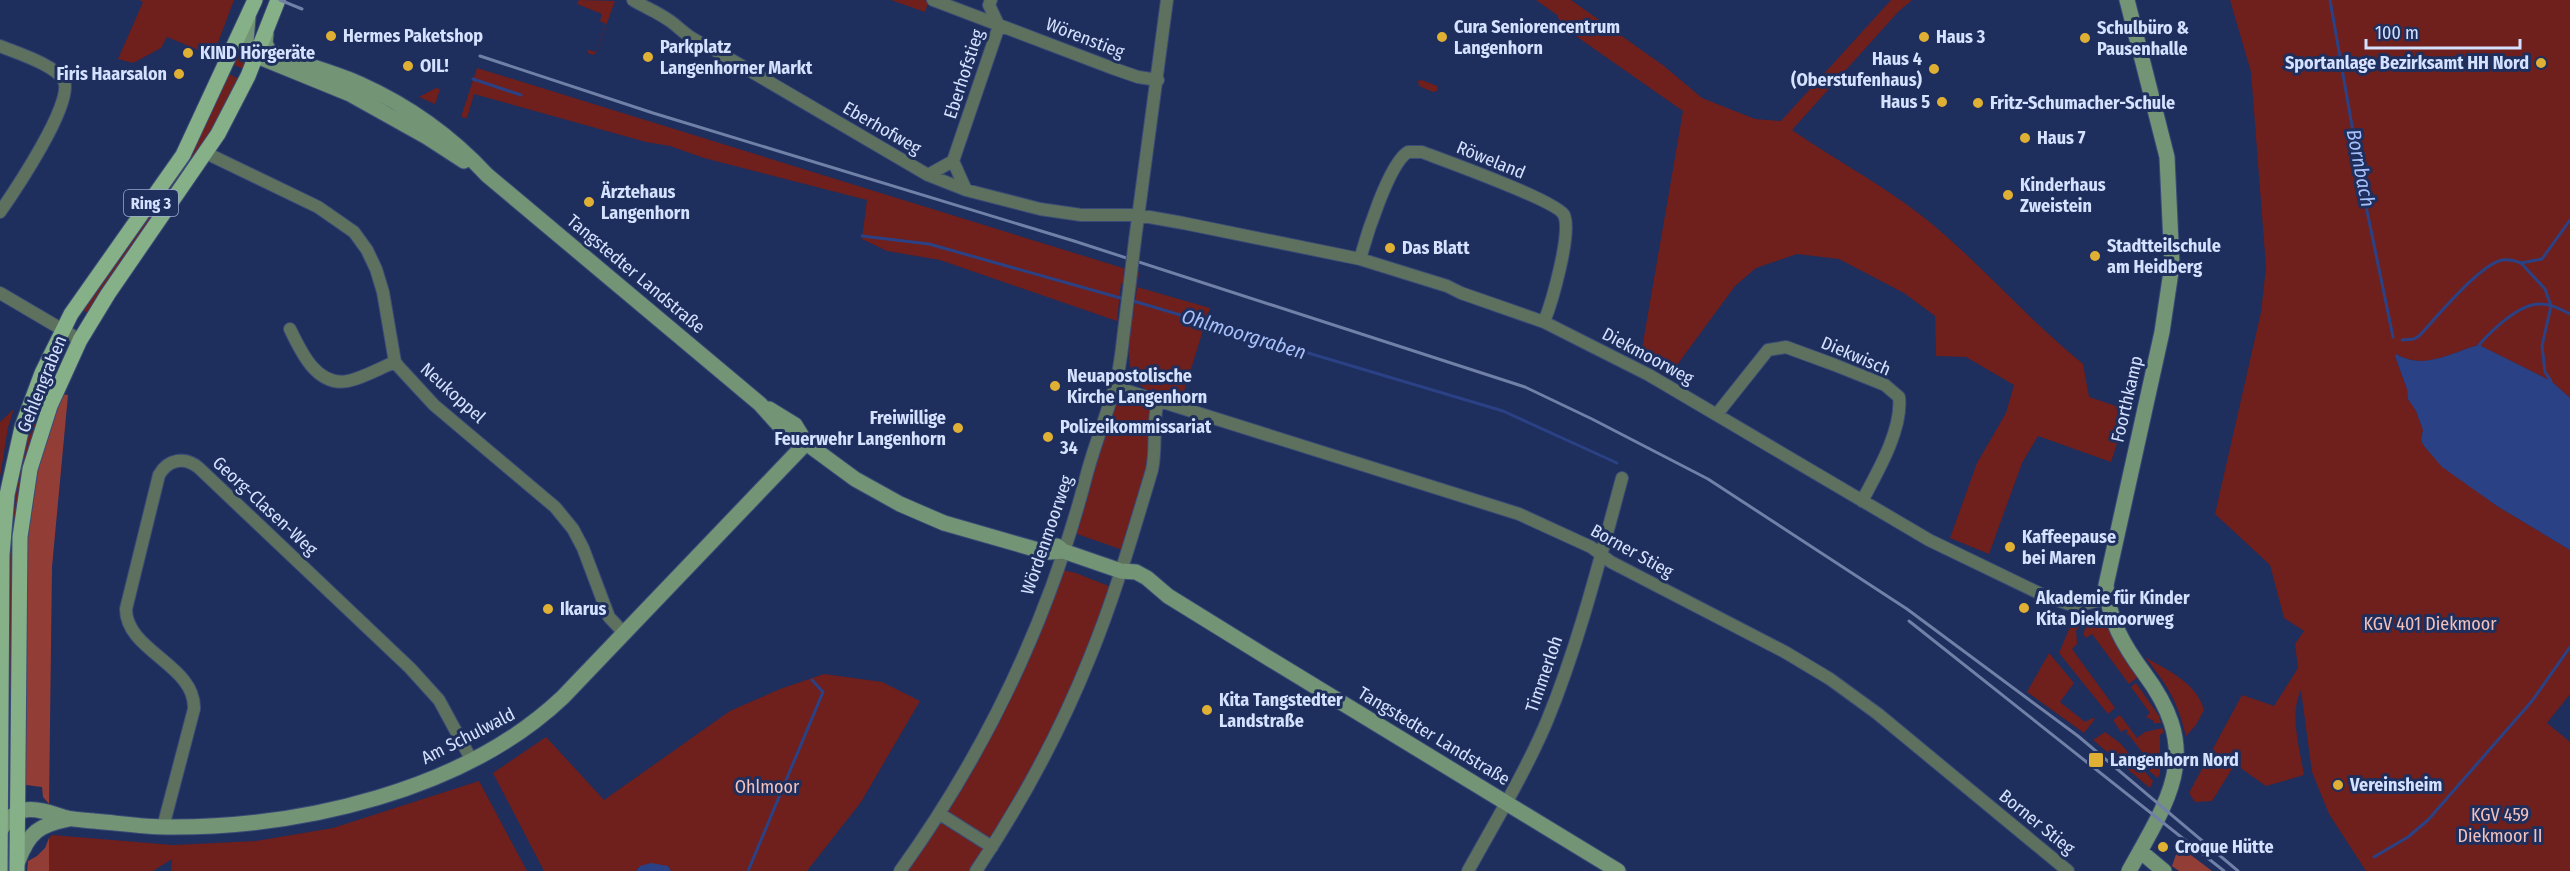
<svg xmlns="http://www.w3.org/2000/svg" width="2570" height="871" viewBox="0 0 2570 871" font-family="'Fira Sans Condensed',sans-serif">
	<style>
		.green { fill: #6f1f1c }
		.forest { fill: #933d37 }
		.water { fill: #2a4285 }
		.lines { fill: none; stroke-linecap: round; stroke-linejoin: round }
		.stream { stroke: #2a4285; stroke-width: 3 }
		.street-casing { stroke: #3b4b77; stroke-width: 14 }
		.secondary-casing { stroke: #3b4b77; stroke-width: 17 }
		.primary-casing { stroke: #3b4b77; stroke-width: 17 }
		.street { stroke: #5d715e; stroke-width: 12 }
		.secondary { stroke: #739576; stroke-width: 15 }
		.primary { stroke: #85b088; stroke-width: 15 }
		.rail { stroke: #7180a7; stroke-width: 3 }
		.street-bridge-casing { stroke: #3b4b77; stroke-width: 14; stroke-linecap: butt }
		.street-bridge { stroke: #5d715e; stroke-width: 12 }
		.poi-dot { fill: #dfb034; stroke: #1e2e5d; stroke-width: 2 }
		.labels { text-anchor: middle; stroke-width: 6; stroke-linejoin: round; paint-order: stroke }
		.shield { fill: #1e2e5d; stroke: #9dabce; stroke-width: 1.5 }
		.shield-label { font-size: 16px; font-weight: bold; fill: #d4e1ff }
		.poi-label { font-size: 18px; font-weight: bold; fill: #d4e1ff; stroke: #1e2e5d; text-anchor: start }
		.street-label { font-size: 18px; fill: #d4e1ff; stroke: #1e2e5d }
		.park-label { font-size: 18px; fill: #f3c1bb; stroke: #1e2e5d }
		.water-label { font-size: 20px; font-style: italic; fill: #a7c0fa; stroke: #1e2e5d }
	</style>
	<rect width="100%" height="100%" fill="#1e2e5d"/>
	<path class="green" d="M139,0H234L213,56L167,37L161,48L133,63L118,59L143,2Z
		M579,0L615,1L596,53L593,55L588,53V50L596,52L606,24L600,21L602,14L577,4Z
		M891,0H929L925,12Z
		M1536,0H1571L1664,66L1702,98L1755,119L1781,121L1891,0H1912L1898,12L1792,130C1834,159 1881,184 1922,216C1979,261 2026,318 2083,364L2089,397L2128,410L2111,462L2038,436L2022,463L1989,554L1950,538L1977,463L2006,413L2014,385L1966,357L1936,356L1935,316L1904,293L1839,259L1797,254L1756,268L1735,286L1669,376L1640,360L1683,111L1563,27L1557,15Z
		M2230,0H2570V398L2551,381L2479,345C2451,352 2425,371 2396,354L2395,356L2407,389L2408,399L2416,411L2423,430L2421,440L2424,446L2442,466L2497,506L2570,550V694L2547,723L2570,742V871H2366L2329,814L2312,772L2301,690C2289,714 2300,750 2304,775L2266,786L2235,764L2212,801L2195,802L2189,793L2242,695L2274,706L2298,668L2295,644L2304,631L2284,618L2270,565L2215,514L2261,312L2266,267L2251,72Z
		M239,49L249,59L243,69L232,64Z
		M477,68L1139,273L1137,287L1210,308L1181,401C1171,399 1159,397 1150,392C1113,373 1135,318 1137,287L1121,283L1117,321L940,260L887,251L862,239L867,200L704,158L670,146L646,142L474,94L467,118L461,117Z
		M229,74L239,79L213,131L88,313L82,309Z
		M1422,80L1437,86V91L1433,92L1419,86L1418,81Z
		M436,88L440,89L435,104L419,97Z
		M58,351L61,352L42,395L36,427L24,465L15,524L12,783H6L9,523L23,442Z
		M1126,396L1147,404C1167,425 1131,523 1123,550L1074,533L1115,400Z
		M14,409L8,427L0,477V422Z
		M1062,570L1076,573L1111,587C1098,622 1086,657 1072,690C1045,754 1008,814 971,871H905L948,809L982,752Z
		M2094,609L2100,613L2138,677L2129,684L2092,634L2086,638L2083,634Z
		M2077,610L2082,611L2085,613L2079,628L2076,630L2077,644L2072,649L2115,708L2108,714L2059,653Z
		M2049,653L2074,683L2060,702L2085,722L2093,718L2095,719L2084,733L2027,692Z
		M2145,657C2167,670 2197,683 2204,710L2196,725L2186,736C2177,700 2168,686 2145,657Z
		M824,674L882,682L920,701L861,802L807,871H671L668,866H640L636,871H544L493,773L546,737L604,800L730,711L780,689Z
		M2136,683L2159,716L2161,723H2154V721L2146,717L2150,713L2131,687Z
		M2120,715L2137,738L2145,732L2162,728L2164,732L2160,735V773L2158,778L2149,771L2153,766L2128,734L2125,735L2128,732L2126,729L2121,732L2113,720Z
		M2105,732L2120,743L2153,781L2150,788L2093,740Z
		M479,781L527,871H171L172,859L153,871H49V838L52,835L173,845L256,841L333,828Z"/>
	<path class="forest" d="M60,394L68,395L52,567L49,804L43,797L42,787L26,785L24,781V538L34,470Z
		M49,838V871H27L28,861L37,856L45,848Z
		M2179,846L2212,871H2179L2172,866Z"/>
	<path class="water" d="M2479,345L2551,381L2570,398V550L2497,506L2442,467L2424,446L2421,440L2423,430L2416,411L2408,399L2407,389L2395,356L2396,354C2424,371 2452,352 2479,345Z
		M651,863L668,866L671,871H636L640,866Z"/>
	<g class="lines">
		<path class="stream" d="M2330,0L2366,206L2393,337
			M473,79L521,95
			M862,236L929,244L1124,299
			M2521,263L2542,259L2570,220
			M1130,300L1503,411L1617,463
			M2402,340L2414,339L2419,336C2436,318 2479,265 2502,260C2508,259 2516,261 2521,263L2545,289L2551,306L2542,346L2545,372L2551,381
			M2479,345C2491,331 2518,305 2538,304C2549,303 2560,309 2570,314
			M2374,857L2408,837L2428,820L2532,701L2570,647
			M748,871L823,692L812,680"/>
		<g class="street-casing">
			<path id="street" d="M633,0C646,8 662,14 674,24C685,33 692,40 706,45L928,175L966,190L1040,209L1081,215H1138L1183,223L1360,259L1447,286L1461,293L1544,322L1649,375L1929,540L2045,596L2075,606L2107,599
				M933,0L1112,68L1138,77L1158,80
				M0,46C17,53 56,65 64,81C74,103 14,192 0,212
				M206,153L318,207L354,232L367,250L376,269L383,292L395,362L399,367L434,405L555,507L573,529L583,548L609,617L624,633
				M953,161L966,190
				M928,175L953,161L999,26L989,5L991,0
				M1135,240L1167,0
				M1360,259C1366,237 1389,163 1408,152H1422C1443,160 1557,201 1564,215C1572,233 1552,302 1544,322
				M0,293L80,340
				M290,329C301,352 317,387 348,381C363,378 380,368 395,362
				M1115,387L1519,514L1591,547L1611,562L1785,652L1830,679L1878,714L2068,871
				M1717,414L1768,350L1786,347L1835,365L1885,385L1899,397C1903,429 1877,473 1862,501
				M940,814L992,847
				M163,827L194,709C196,665 126,651 126,609L159,475C168,459 185,456 199,468L410,668L439,700L471,759
				M900,871C985,753 1049,619 1086,477C1094,446 1106,417 1115,386C1121,366 1122,344 1125,323
				M976,871C1021,804 1060,732 1090,657C1115,596 1133,533 1152,470C1157,447 1152,423 1158,401
				M1468,871C1495,822 1525,773 1547,721C1579,643 1600,559 1622,478"/>
		</g>
		<g class="secondary-casing">
			<path id="secondary" d="M2127,0L2167,157L2172,265L2162,332L2106,585C2108,619 2124,646 2144,673C2203,752 2171,795 2129,871
				M248,18L246,41L252,54L350,94L427,137L464,161
				M266,34L265,43L269,51C299,64 331,71 360,84C409,106 451,136 487,175L760,404L787,434L806,443L855,479L900,504L944,523L1038,550L1050,552L1063,551
				M769,409L795,425L806,443
				M1057,546L1063,551L1121,571L1136,572L1147,578L1168,596L1270,659L1618,871
				M0,831C18,799 40,810 67,818C76,820 86,820 94,821C118,823 143,827 167,827C300,828 464,791 563,697L806,443
				M2140,851L2164,871
				M18,861C29,832 39,825 69,819"/>
		</g>
		<g class="primary-casing">
			<path id="primary" d="M0,871L2,555L7,495L22,427L42,373L71,314L183,155L255,0
				M17,871L20,537L30,469L50,406L80,340L108,294L218,134L248,76L278,0"/>
		</g>
		<use href="#street" class="street"/>
		<use href="#secondary" class="secondary"/>
		<use href="#primary" class="primary"/>
		<path class="rail" d="M280,0L302,9
			M480,56L653,113L1074,241L1525,387L1592,419L1708,479L1907,609L2078,736L2238,871
			M1909,621L2224,871"/>
		<g class="street-bridge-casing">
			<path id="street-bridge" d="M1125,323L1135,240"/>
		</g>
		<use href="#street-bridge" class="street-bridge"/>
	</g>
	<g class="poi-dot">
		<circle cx="331" cy="36" r="6"/>
		<circle cx="1442" cy="37" r="6"/>
		<circle cx="1924" cy="37" r="6"/>
		<circle cx="2085" cy="38" r="6"/>
		<circle cx="188" cy="53" r="6"/>
		<circle cx="648" cy="57" r="6"/>
		<circle cx="2541" cy="63" r="6"/>
		<circle cx="408" cy="66" r="6"/>
		<circle cx="1934" cy="69" r="6"/>
		<circle cx="179" cy="74" r="6"/>
		<circle cx="1942" cy="102" r="6"/>
		<circle cx="1978" cy="103" r="6"/>
		<circle cx="2025" cy="138" r="6"/>
		<circle cx="2008" cy="195" r="6"/>
		<circle cx="589" cy="202" r="6"/>
		<circle cx="1390" cy="248" r="6"/>
		<circle cx="2095" cy="256" r="6"/>
		<circle cx="1055" cy="386" r="6"/>
		<circle cx="958" cy="428" r="6"/>
		<circle cx="1048" cy="437" r="6"/>
		<circle cx="2010" cy="547" r="6"/>
		<circle cx="2024" cy="608" r="6"/>
		<circle cx="548" cy="609" r="6"/>
		<circle cx="1207" cy="710" r="6"/>
		<rect x="2088" y="752" width="16" height="16" rx="3"/>
		<circle cx="2338" cy="785" r="6"/>
		<circle cx="2163" cy="847" r="6"/>
	</g>
	<g class="labels">
		<rect class="shield" x="124" y="190" width="54" height="26" rx="4.5"/>
		<g class="shield-label">
			<text x="151" y="209">Ring 3</text>
		</g>
		<g class="poi-label">
			<text x="1454" y="33">Cura Seniorencentrum<tspan x="1454" dy="21">Langenhorn</tspan></text>
			<text x="2097" y="34">Schulbüro &amp;<tspan x="2097" dy="21">Pausenhalle</tspan></text>
			<text x="343" y="42">Hermes Paketshop</text>
			<text x="1936" y="43">Haus 3</text>
			<text x="660" y="53">Parkplatz<tspan x="660" dy="21">Langenhorner Markt</tspan></text>
			<text x="200" y="59">KIND Hörgeräte</text>
			<text x="1922" y="65" text-anchor="end">Haus 4<tspan x="1922" dy="21">(Oberstufenhaus)</tspan></text>
			<text x="2529" y="69" text-anchor="end">Sportanlage Bezirksamt HH Nord</text>
			<text x="420" y="72">OIL!</text>
			<text x="167" y="80" text-anchor="end">Firis Haarsalon</text>
			<text x="1930" y="108" text-anchor="end">Haus 5</text>
			<text x="1990" y="109">Fritz-Schumacher-Schule</text>
			<text x="2037" y="144">Haus 7</text>
			<text x="2020" y="191">Kinderhaus<tspan x="2020" dy="21">Zweistein</tspan></text>
			<text x="601" y="198">Ärztehaus<tspan x="601" dy="21">Langenhorn</tspan></text>
			<text x="2107" y="252">Stadtteilschule<tspan x="2107" dy="21">am Heidberg</tspan></text>
			<text x="1402" y="254">Das Blatt</text>
			<text x="1067" y="382">Neuapostolische<tspan x="1067" dy="21">Kirche Langenhorn</tspan></text>
			<text x="946" y="424" text-anchor="end">Freiwillige<tspan x="946" dy="21">Feuerwehr Langenhorn</tspan></text>
			<text x="1060" y="433">Polizeikommissariat<tspan x="1060" dy="21">34</tspan></text>
			<text x="2022" y="543">Kaffeepause<tspan x="2022" dy="21">bei Maren</tspan></text>
			<text x="2036" y="604">Akademie für Kinder<tspan x="2036" dy="21">Kita Diekmoorweg</tspan></text>
			<text x="560" y="615">Ikarus</text>
			<text x="1219" y="706">Kita Tangstedter<tspan x="1219" dy="21">Landstraße</tspan></text>
			<text x="2110" y="766">Langenhorn Nord</text>
			<text x="2350" y="791">Vereinsheim</text>
			<text x="2175" y="853">Croque Hütte</text>
		</g>
		<g class="street-label">
			<text transform="translate(1085 38) rotate(21)" y="6">Wörenstieg</text>
			<text transform="translate(964 74) rotate(-72)" y="6">Eberhofstieg</text>
			<text transform="translate(882 128) rotate(30)" y="6">Eberhofweg</text>
			<text transform="translate(1491 160) rotate(22)" y="6">Röweland</text>
			<text transform="translate(636 274) rotate(40)" y="6">Tangstedter Landstraße</text>
			<text transform="translate(1648 356) rotate(28)" y="6">Diekmoorweg</text>
			<text transform="translate(1856 356) rotate(23)" y="6">Diekwisch</text>
			<text transform="translate(42 384) rotate(-68)" y="6">Gehlengraben</text>
			<text transform="translate(453 393) rotate(42)" y="6">Neukoppel</text>
			<text transform="translate(2127 399) rotate(-77)" y="6">Foorthkamp</text>
			<text transform="translate(265 506) rotate(43)" y="6">Georg-Clasen-Weg</text>
			<text transform="translate(1047 535) rotate(-71)" y="6">Wördenmoorweg</text>
			<text transform="translate(1632 551) rotate(29)" y="6">Borner Stieg</text>
			<text transform="translate(1544 674) rotate(-71)" y="6">Timmerloh</text>
			<text transform="translate(468 736) rotate(-27)" y="6">Am Schulwald</text>
			<text transform="translate(1434 736) rotate(31)" y="6">Tangstedter Landstraße</text>
			<text transform="translate(2037 822) rotate(39)" y="6">Borner Stieg</text>
		</g>
		<g class="park-label">
			<text x="2430" y="630">KGV 401 Diekmoor</text>
			<text x="767" y="793">Ohlmoor</text>
			<text x="2500" y="821">KGV 459<tspan x="2500" dy="21">Diekmoor II</tspan></text>
		</g>
		<g class="water-label">
			<text transform="translate(2361 168) rotate(79)" y="7">Bornbach</text>
			<text transform="translate(1244 334) rotate(17)" y="7">Ohlmoorgraben</text>
		</g>
	</g>
	<path d="M2366 39v9h154v-9" fill="none" stroke="#d4e1ff" stroke-width="3"/>
	<text x="2375" y="39" font-size="18" fill="#d4e1ff" stroke="#1e2e5d" stroke-width="4.5" paint-order="stroke">100 m</text>
</svg>
